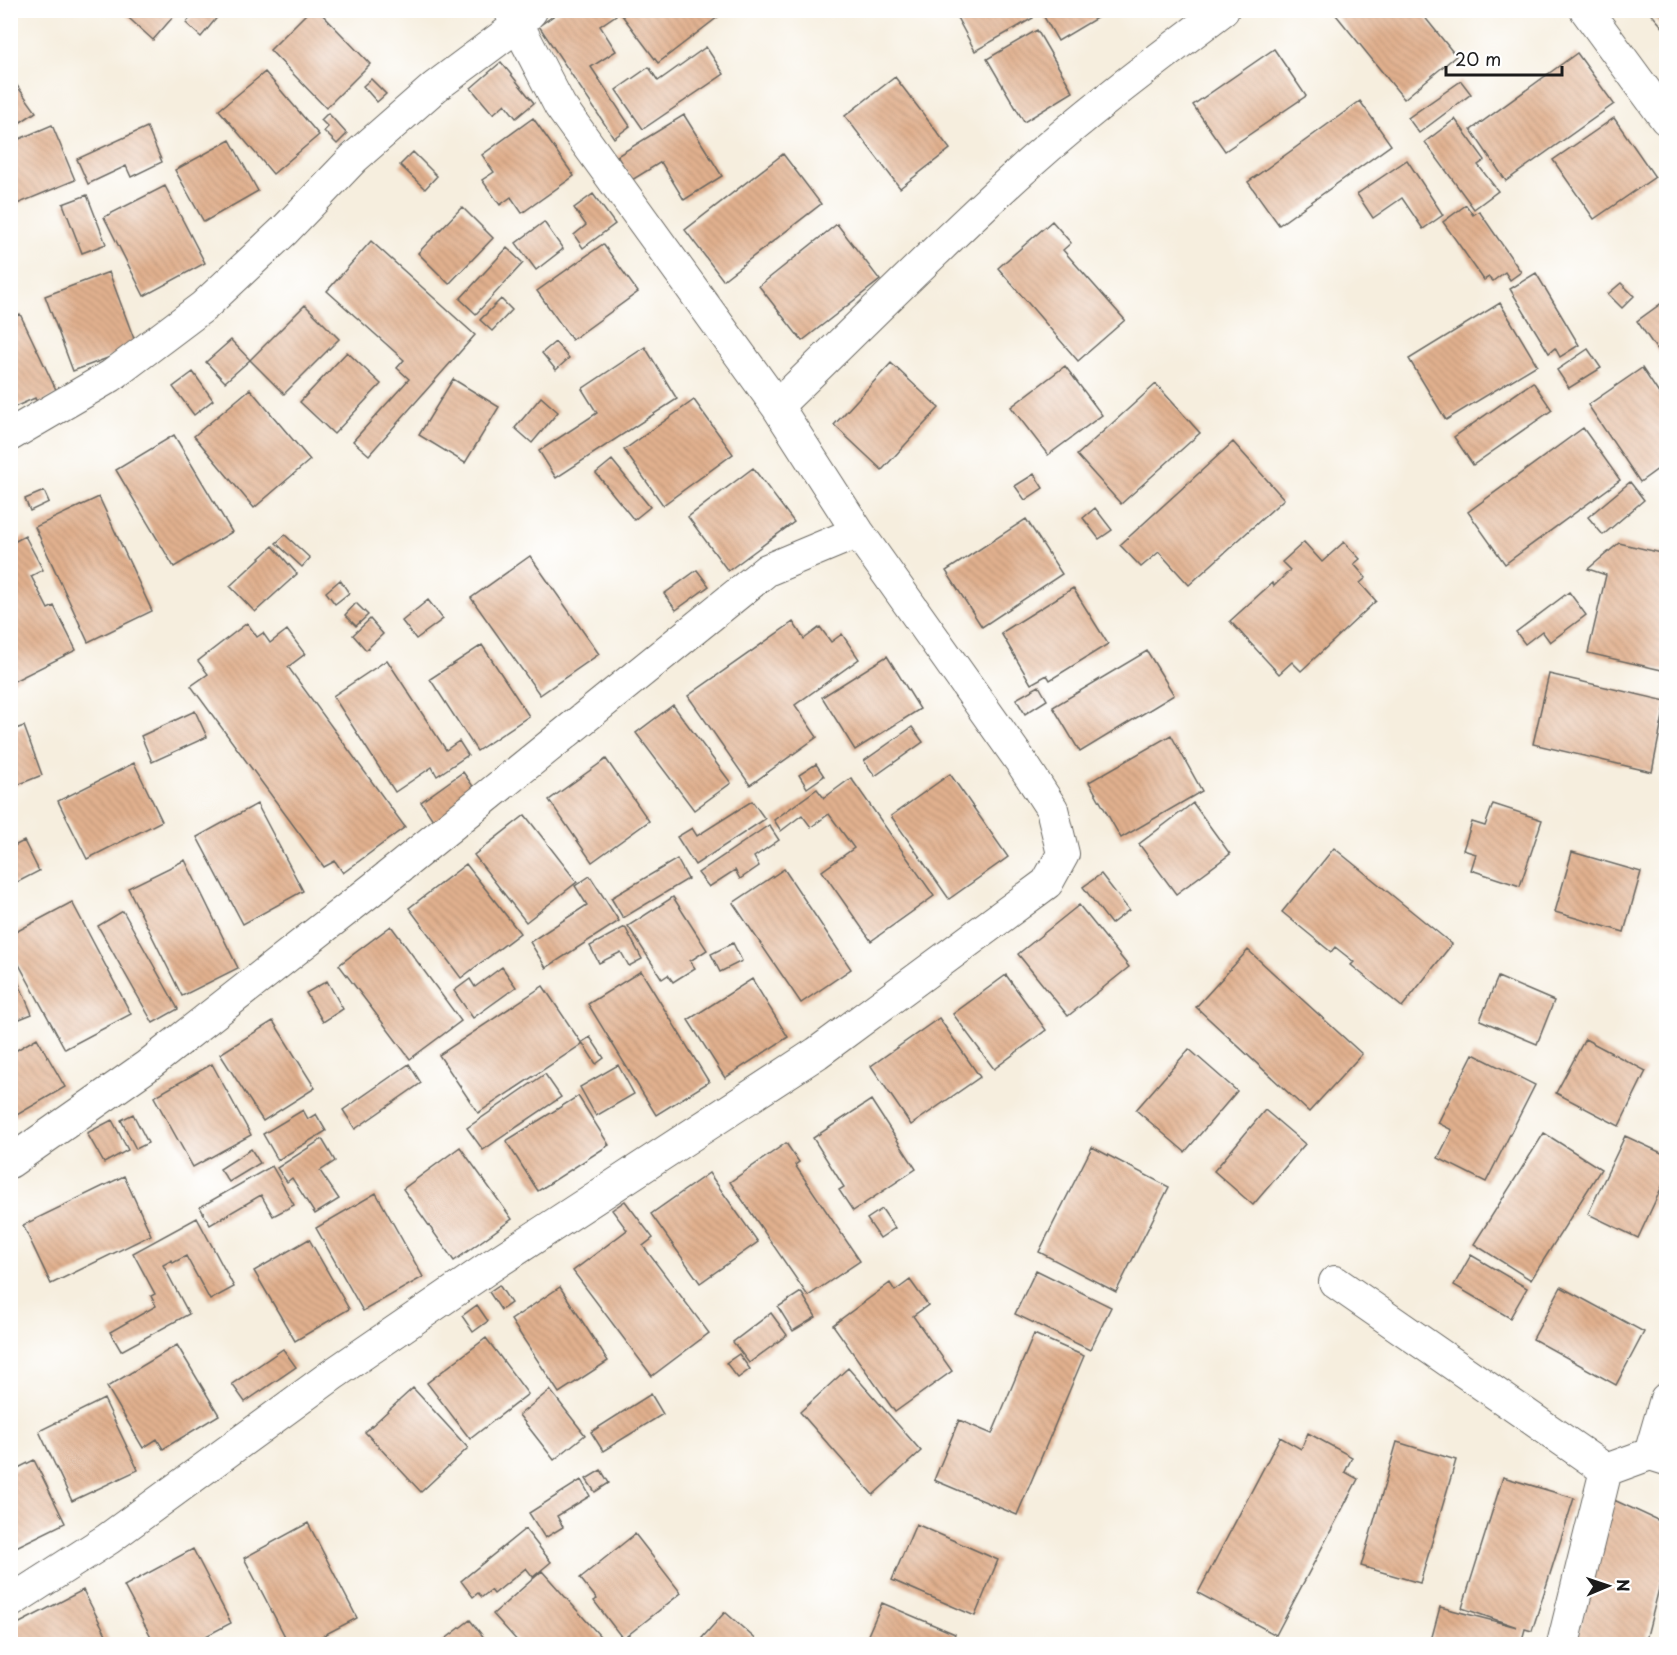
<svg xmlns="http://www.w3.org/2000/svg" width="1677" height="1655" viewBox="0 0 1677 1655" font-family="'Playpen Sans',sans-serif">
	<style>
		.building { fill: url(#building-back-hatch) }
		.lines { fill: none; stroke-linecap: round; stroke-linejoin: round }
		.street-casing { stroke: #686660; stroke-width: 34 }
		.street { stroke: #fff; stroke-width: 32 }
	</style>
	<defs>
		<pattern id="building-back-hatch" width="6" height="6" patternUnits="userSpaceOnUse" patternTransform="scale(1.5)"><rect width="6" height="6" fill="#e1b08e"/><path d="M-1 5l2 2M0 0l6 6M5-1l2 2" fill="none" stroke="#c0977a"/></pattern>
	</defs>
	<rect width="100%" height="100%" fill="#fff"/>
	<filter id="ink" filterUnits="userSpaceOnUse"><feTurbulence type="fractalNoise" baseFrequency=".0167" numOctaves="2"/><feDisplacementMap in="SourceGraphic" scale="12" xChannelSelector="R" yChannelSelector="G"/><feConvolveMatrix kernelMatrix="1 2 1 2 8 2 1 2 1" color-interpolation-filters="sRGB"/></filter>
	<filter id="wash" filterUnits="userSpaceOnUse"><feTurbulence type="fractalNoise" baseFrequency=".008" numOctaves="4" result="noise"/><feDisplacementMap in="SourceGraphic" scale="24" xChannelSelector="R" yChannelSelector="G"/><feGaussianBlur stdDeviation="1.35" result="paint"/><feColorMatrix in="noise" values="0 0 0 0 0 0 0 0 0 0 0 0 0 0 0 0 0 1.4 0 .05"/><feComposite in="paint" operator="in"/></filter>
	<g filter="url(#wash)">
		<rect width="100%" height="100%" fill="#f6eede"/>
		<g id="blocks">
			<path class="building" d="M120,10H179L153,40Z
				M197,10H214L219,15L201,37L186,23Z
				M310,10H318L370,64L326,108L270,50Z
				M562,10H613L616,15L600,26L616,51L591,67L630,126L614,138L539,26Z
				M618,10H727L658,63Z
				M953,10H1028L1033,18L975,51Z
				M1040,10H1110L1058,41Z
				M1332,10H1419L1456,56L1404,99Z
				M1648,10H1666V31Z
				M1037,30L1073,92L1024,122L987,59Z
				M706,47L724,74L643,129L616,90L649,67L658,81Z
				M1274,49L1306,96L1225,151L1193,105Z
				M1577,53L1614,104L1506,181L1471,130Z
				M501,62L534,103L516,118L505,104L493,114L471,88Z
				M265,72L319,135L273,174L219,110Z
				M10,76L36,112L10,129Z
				M895,77L950,149L900,188L845,116Z
				M371,79L386,94L377,102L363,86Z
				M1461,81L1471,94L1419,133L1408,118Z
				M1360,101L1391,145L1279,225L1248,182Z
				M328,113L347,134L337,144L324,131L328,127L321,120Z
				M684,115L722,176L684,200L661,162L632,180L617,156Z
				M533,118L574,176L522,213L511,197L500,205L482,180L494,172L482,155Z
				M1614,118L1655,177L1594,219L1553,160Z
				M1455,119L1485,160L1478,165L1498,191L1474,209L1425,142Z
				M52,125L75,180L10,207V143Z
				M147,127L162,162L131,177L126,166L88,184L77,159Z
				M230,140L258,191L204,222L175,170Z
				M413,152L437,176L425,189L400,165Z
				M783,154L821,204L723,280L685,230Z
				M1407,160L1443,215L1423,229L1402,198L1373,218L1357,194Z
				M165,186L205,263L144,296L104,217Z
				M593,194L615,224L583,248L574,235L586,225L574,208Z
				M87,195L106,244L82,253L63,204Z
				M1466,205L1473,215L1479,211L1521,272L1510,280L1505,272L1493,281L1489,277L1484,280L1443,222Z
				M462,207L493,238L449,284L418,253Z
				M1052,221L1071,243L1063,250L1125,320L1078,361L998,268Z
				M544,222L563,249L536,270L516,243Z
				M837,224L880,280L802,341L759,286Z
				M371,241L475,335L369,455L353,441L409,379L397,368L404,360L327,291Z
				M603,244L638,292L572,340L537,291Z
				M507,248L523,263L476,314L460,299Z
				M109,272L137,347L73,371L45,296Z
				M1536,273L1579,345L1560,357L1555,348L1549,353L1510,289Z
				M1621,283L1634,296L1622,308L1608,294Z
				M501,299L512,310L492,331L480,320Z
				M1666,300V363L1637,321Z
				M1500,303L1537,365L1446,420L1409,359Z
				M305,305L339,339L284,394L250,360L225,382L206,362L231,340L250,360Z
				M20,314L58,394L38,404L35,398L10,409V319Z
				M555,342L569,358L556,370L542,353Z
				M645,347L677,399L556,478L539,451L597,413L582,389Z
				M1588,349L1601,368L1569,388L1557,370Z
				M347,352L381,384L334,434L300,402Z
				M891,363L939,408L882,470L834,425Z
				M1065,366L1102,415L1048,455L1011,407Z
				M1642,368L1666,404V463L1640,482L1588,405Z
				M193,372L213,400L194,415L173,387Z
				M453,379L499,407L465,463L419,435Z
				M1533,382L1552,410L1473,465L1454,437Z
				M1156,384L1200,433L1121,504L1077,455Z
				M250,389L310,460L254,508L194,436Z
				M541,397L558,412L532,443L515,428Z
				M694,400L733,454L663,505L624,450Z
				M1583,428L1620,480L1505,564L1468,512Z
				M174,435L232,532L174,567L116,470Z
				M1233,442L1284,499L1189,585L1159,552L1141,567L1120,545Z
				M612,460L650,507L634,520L596,473Z
				M753,468L794,522L728,571L688,517Z
				M1034,474L1043,488L1025,500L1015,486Z
				M1630,482L1644,500L1603,535L1588,517Z
				M44,491L49,502L30,511L25,499Z
				M99,497L152,611L88,642L35,527Z
				M1095,508L1112,530L1099,539L1083,518Z
				M1026,519L1062,574L982,627L946,571Z
				M285,535L310,558L302,567L276,543Z
				M25,536L43,570L31,576L48,609L54,606L76,650L12,682L10,678V544Z
				M1304,542L1322,562L1344,542L1360,559L1354,564L1366,578L1360,583L1376,601L1301,671L1292,662L1279,674L1230,621L1272,583L1274,586L1290,570L1282,562Z
				M1619,543L1666,554V671L1588,653L1606,575L1588,569Z
				M273,546L297,574L255,612L230,586Z
				M530,556L599,654L540,695L471,598Z
				M697,570L709,586L676,610L664,594Z
				M340,580L349,593L335,604L326,592Z
				M1073,588L1108,644L1050,680L1047,675L1031,684L1001,633Z
				M1569,592L1586,615L1550,642L1542,631L1525,644L1516,632Z
				M428,600L443,619L416,639L402,621Z
				M356,603L368,615L356,626L345,615Z
				M370,619L383,634L366,650L353,635Z
				M793,622L804,639L820,627L831,642L842,634L859,659L795,705L817,737L750,785L688,696Z
				M247,623L257,637L263,633L270,643L287,630L305,654L288,667L405,827L343,873L335,861L324,867L191,686L208,674L198,661Z
				M482,645L529,716L477,751L430,679Z
				M1147,651L1174,695L1080,752L1053,707Z
				M887,656L920,709L855,750L822,697Z
				M387,660L446,750L459,741L468,755L437,776L432,767L395,792L333,696Z
				M1549,674L1666,701L1652,772L1533,744Z
				M1039,686L1047,700L1025,714L1016,699Z
				M673,705L731,783L694,810L636,733Z
				M195,711L207,737L152,762L141,736Z
				M24,726L42,775L10,788V731Z
				M912,727L923,742L875,776L864,761Z
				M1171,735L1202,791L1121,838L1089,782Z
				M606,759L649,821L592,862L549,800Z
				M134,763L162,821L87,859L58,801Z
				M816,764L824,776L807,788L799,775Z
				M463,772L477,792L435,823L421,802Z
				M950,774L1008,857L949,899L891,816Z
				M851,778L934,896L871,941L822,871L854,848L829,814L811,827L802,815L781,831L774,820L817,789L824,798Z
				M752,801L765,819L695,865L677,837L692,828L697,836Z
				M1193,803L1230,854L1176,894L1139,844Z
				M257,804L303,891L243,924L197,837Z
				M1493,804L1542,820L1520,886L1471,870L1476,854L1463,850L1472,822L1485,826Z
				M525,815L577,882L526,922L474,855Z
				M769,825L779,840L754,857L759,866L740,879L735,870L709,887L698,873Z
				M24,841L39,871L10,886V848Z
				M1334,848L1452,944L1402,1007L1351,965L1354,962L1335,947L1331,952L1282,912Z
				M1572,852L1641,872L1624,932L1555,912Z
				M677,859L688,879L623,918L611,898Z
				M185,860L238,968L182,996L128,888Z
				M466,864L520,933L461,978L409,908Z
				M784,869L851,969L801,1003L733,903Z
				M1101,874L1129,910L1111,924L1083,887Z
				M590,876L619,921L546,968L530,942L587,905L575,886Z
				M673,897L707,950L690,961L695,968L673,982L668,975L662,979L628,926Z
				M72,902L131,1014L65,1049L10,948V935Z
				M1079,905L1129,967L1068,1016L1018,954Z
				M123,911L178,1009L153,1023L98,926Z
				M391,926L461,1021L410,1059L339,965Z
				M625,927L642,959L629,966L621,952L599,963L590,946Z
				M733,943L742,961L720,972L711,954Z
				M1248,950L1362,1054L1309,1112L1196,1007Z
				M502,967L516,987L473,1018L454,991L470,979L475,987Z
				M641,971L709,1082L656,1115L588,1004Z
				M14,972L32,1014L10,1023V974Z
				M1006,975L1046,1030L994,1069L953,1014Z
				M1498,977L1554,1001L1537,1044L1480,1020Z
				M752,979L788,1037L725,1078L688,1020Z
				M327,981L343,1009L323,1022L306,993Z
				M543,986L582,1044L478,1113L439,1055Z
				M939,1018L980,1077L911,1125L871,1066Z
				M273,1021L315,1088L263,1121L220,1054Z
				M590,1037L604,1058L596,1064L582,1042Z
				M37,1038L65,1087L10,1119V1054Z
				M1585,1039L1646,1071L1619,1126L1556,1093Z
				M1189,1049L1237,1091L1185,1152L1136,1110Z
				M1473,1054L1535,1085L1486,1182L1438,1158L1452,1130L1438,1123Z
				M212,1064L251,1135L193,1167L154,1097Z
				M409,1064L421,1083L355,1129L343,1110Z
				M618,1065L634,1094L596,1116L580,1087Z
				M545,1074L561,1097L483,1150L467,1128Z
				M578,1096L609,1145L538,1191L506,1141Z
				M871,1100L916,1169L853,1211L839,1190L844,1187L813,1138Z
				M303,1110L308,1119L316,1114L326,1131L278,1160L263,1134Z
				M1265,1110L1305,1144L1253,1205L1214,1171Z
				M133,1114L148,1143L136,1149L121,1120Z
				M112,1120L128,1150L104,1163L87,1133Z
				M1544,1133L1601,1169L1531,1280L1474,1244Z
				M1625,1136L1666,1155V1178L1638,1238L1588,1214Z
				M322,1139L335,1161L320,1171L339,1199L315,1214L292,1178L287,1182L277,1168Z
				M786,1143L799,1162L795,1165L860,1261L808,1296L730,1182Z
				M460,1147L512,1219L454,1261L403,1189Z
				M1092,1147L1169,1187L1116,1292L1039,1252Z
				M251,1149L260,1163L229,1182L220,1169Z
				M272,1166L294,1205L273,1216L261,1195L210,1225L200,1207Z
				M709,1173L758,1242L700,1283L651,1214Z
				M124,1176L151,1235L51,1284L23,1225Z
				M376,1193L423,1277L363,1311L316,1228Z
				M625,1201L653,1238L643,1246L709,1333L652,1376L573,1271L627,1230L612,1210Z
				M882,1209L895,1228L880,1238L867,1219Z
				M197,1218L234,1287L210,1300L186,1256L173,1263L172,1260L163,1265L189,1314L121,1351L110,1332L156,1306L151,1296L155,1294L133,1253Z
				M309,1239L349,1309L295,1341L254,1271Z
				M1471,1255L1527,1288L1510,1318L1454,1285Z
				M1036,1270L1111,1307L1090,1350L1015,1314Z
				M910,1280L928,1305L913,1316L952,1371L895,1412L833,1325L890,1283L895,1291Z
				M499,1285L511,1303L501,1310L489,1292Z
				M560,1287L608,1361L559,1393L511,1320Z
				M1561,1287L1644,1332L1616,1385L1533,1339Z
				M801,1292L816,1317L793,1331L778,1307Z
				M477,1305L488,1321L473,1332L462,1316Z
				M771,1313L787,1335L749,1363L733,1342Z
				M1034,1334L1084,1356L1017,1515L934,1480L959,1420L992,1434Z
				M486,1338L528,1394L470,1439L427,1383Z
				M177,1345L219,1415L163,1449L157,1439L143,1448L107,1387Z
				M283,1349L296,1367L245,1402L232,1384Z
				M739,1354L750,1369L738,1378L726,1363Z
				M848,1368L921,1451L873,1495L800,1412Z
				M413,1388L468,1448L421,1492L365,1432Z
				M550,1390L585,1435L554,1460L519,1415Z
				M651,1394L663,1414L603,1451L591,1432Z
				M104,1399L138,1470L72,1501L39,1431Z
				M1308,1433L1352,1457L1345,1472L1358,1479L1276,1635L1198,1593L1280,1437L1301,1449Z
				M1397,1442L1456,1460L1420,1583L1361,1566Z
				M34,1460L65,1523L10,1550V1472Z
				M601,1470L609,1483L595,1492L586,1479Z
				M1503,1477L1574,1498L1532,1631L1525,1629L1521,1644H1430L1440,1607L1517,1627L1462,1608Z
				M581,1480L590,1496L557,1516L563,1527L545,1538L529,1513Z
				M1614,1500L1666,1524V1561L1645,1644H1576Z
				M308,1523L357,1618L307,1644H289L244,1558Z
				M916,1524L998,1560L975,1616L892,1580Z
				M525,1529L551,1562L533,1577L526,1568L494,1594L491,1590L482,1597L478,1593L473,1597L461,1581Z
				M635,1534L681,1593L623,1639L594,1601L597,1599L580,1578Z
				M193,1549L231,1623L191,1644H155L124,1586Z
				M542,1571L607,1644H520L493,1614Z
				M83,1590L111,1644H14L10,1638V1628Z
				M882,1603L955,1634L950,1644H864Z
				M725,1612L761,1644H709L702,1638Z
				M470,1620L489,1644H439Z"/>
		</g>
	</g>
	<g filter="url(#ink)">
		<use href="#blocks" fill-opacity="0" stroke="#686660" stroke-width="1.5"/>
		<g class="lines">
			<g class="street-casing">
				<path id="street" d="M1586,10L1666,119
					M777,406C861,325 943,241 1030,163C1091,109 1157,60 1223,10
					M10,435L111,376L204,306L285,230L354,158L435,87L518,25L531,11
					M10,1162L147,1066L374,888L767,570L858,532
					M1335,1282L1606,1470
					M1650,1454L1666,1399
					M1606,1470L1650,1454L1666,1459
					M10,1602L108,1539L332,1375L491,1266L817,1053L1047,883L1063,854L1052,809L1022,763L858,532L777,406L560,106L510,10
					M1563,1644L1606,1470"/>
			</g>
			<use href="#street" class="street"/>
		</g>
	</g>
	<rect width="1677" height="1655" fill="none" stroke="#fff" stroke-width="36"/>
	<g transform="translate(1608 1586) rotate(88)" stroke="#ffffff" stroke-width="4.5" paint-order="stroke">
	<path d="M0-4.5L10 22L0 15L-10 22Z" fill="#1c1c1c"/>
	<text y="-9" font-size="16" font-weight="bold" text-anchor="middle" fill="#1c1c1c">N</text>
	</g>
	<path d="M1446 66v9h116v-9" fill="none" stroke="#1c1c1c" stroke-width="3"/>
	<text x="1455" y="66" font-size="18" fill="#1c1c1c" stroke="#ffffff" stroke-width="4.5" paint-order="stroke">20 m</text>
</svg>
